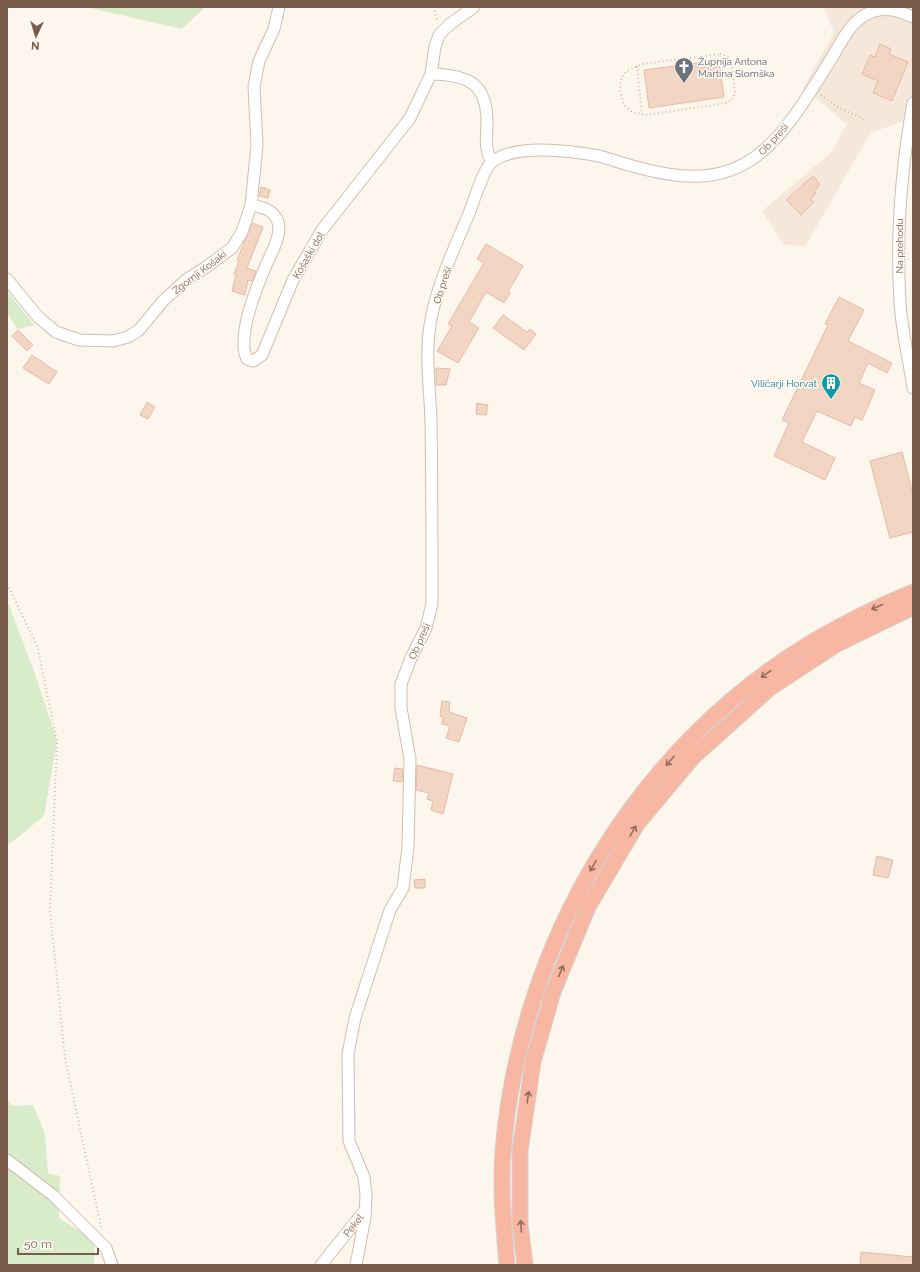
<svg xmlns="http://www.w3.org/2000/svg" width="920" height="1272" font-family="Raleway,sans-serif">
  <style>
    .residential { fill: #f5e8da }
    .green { fill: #d8ecc9 }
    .building { fill: #f3d5c3; stroke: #e6bba3 }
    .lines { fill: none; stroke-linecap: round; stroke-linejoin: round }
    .minor-casing { stroke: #d1beb0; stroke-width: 13 }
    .highway-casing { stroke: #dad1cd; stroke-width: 17 }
    .path { stroke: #d9b8a5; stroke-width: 2; stroke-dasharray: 1 3; stroke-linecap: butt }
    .minor { stroke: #fff; stroke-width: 11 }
    .highway { stroke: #f7b7a3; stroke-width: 15 }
    .oneway { stroke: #936e5e }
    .labels { text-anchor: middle; stroke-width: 3; stroke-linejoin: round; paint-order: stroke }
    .worship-label { font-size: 10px; fill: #5b616d; stroke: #fffaf3; text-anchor: start }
    .street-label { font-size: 10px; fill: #7a5c4d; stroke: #fffaf3 }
    .culture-label { font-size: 10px; fill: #0d838f; stroke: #fffaf3; text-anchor: end }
  </style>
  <rect width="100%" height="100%" fill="#fdf6ec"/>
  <path class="residential" d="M824,7H913V118L870,133L805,247L783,244L762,211L832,152L847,124L803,88L834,33Z"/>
  <path class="green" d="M86,7H205L182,29Z
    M7,291L34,325L17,329L7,312Z
    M7,600L35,674L57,741L44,816L7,846Z
    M7,1100L12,1106L33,1105L45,1134L48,1173L60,1176L59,1218L95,1241L94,1265H7Z"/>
  <path class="building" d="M880,44L891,49L889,54L908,62L892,101L873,93L878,81L862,74L870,55L875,57Z
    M719,60L724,97L649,108L644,70Z
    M813,176L820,184L814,192L816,193L810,199L814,202L801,215L786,200Z
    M261,187L270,190L268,198L259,196Z
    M252,223L263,227L247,268L256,271L252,281L248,280L245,295L232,291L236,275L234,274L239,261L237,260Z
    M486,244L523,266L508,292L510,293L504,303L486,292L469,322L479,328L458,363L437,351L452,326L448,324L484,263L477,259Z
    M839,297L864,310L848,341L892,363L887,373L868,363L859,383L875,390L862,420L855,417L851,426L817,411L802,442L835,458L825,480L774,456L789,423L782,420L828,325L825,324Z
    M503,315L527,332L530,329L536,334L524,350L493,328Z
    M18,330L33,345L27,351L12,336Z
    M32,355L57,372L49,384L23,368Z
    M436,368L450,369L446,385H436Z
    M147,402L155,407L148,419L140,415Z
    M477,403L488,405L486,415L476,414Z
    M902,452L913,494V532L890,538L870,461Z
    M442,701L450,702L449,712L467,718L459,742L446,738L450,726L442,724L443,717L440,716Z
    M417,765L453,774L443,814L431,810L433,801L427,799L429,793L416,790Z
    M395,768L403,769L402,782L393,781Z
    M877,856L893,860L888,878L873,875Z
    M425,879V888H415L414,880Z
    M861,1252L913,1257V1265H860Z"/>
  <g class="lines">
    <defs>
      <path id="minor" d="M431,74C469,75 488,83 487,126C486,140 485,150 492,162
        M913,103C901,169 896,237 900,303C902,332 909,360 913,388
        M251,205C263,207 274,210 278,222C282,234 272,252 267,263C257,286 236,336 247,359L253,361L262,355L293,280L322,230L410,118L431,74L435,47L439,35L450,24L474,7
        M7,279L38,317L56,332L79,340L113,341L128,337L139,330L163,301L186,280L206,267L232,248L242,232L251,205L257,145L254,87L259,61L274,29L279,7
        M7,1160L54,1196L106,1248L112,1265
        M321,1265L365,1210
        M356,1265L365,1217L366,1195L364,1177L349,1141L348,1054L355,1018L390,910L403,888L408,847L410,759L401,708V684L411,658L426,628L432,604C432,543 432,482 431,421C430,389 425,357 430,325C436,287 453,251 468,216C473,204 482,172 491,163C513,143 571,151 599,156C611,159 623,164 636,167C677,178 718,184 755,157C786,135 811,91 831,59C841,43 850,22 867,14C883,6 897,10 913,17"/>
      <path id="highway" d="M507,1265C504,1228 500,1188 503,1151C520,944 635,748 814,641C846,622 879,606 913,592
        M525,1265L520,1223V1151L533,1062L553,992L588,907L637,824L693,757L770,688L837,644L913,607"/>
    </defs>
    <use href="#minor" class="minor-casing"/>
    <use href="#highway" class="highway-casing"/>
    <path class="path" d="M433,7L438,22
      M720,54L727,56L731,61L735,93L732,100L726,103L647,115L632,112L624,105L620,91L621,78L627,71L642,64Z
      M637,66L642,114
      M821,95L836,106L863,119
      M7,584L37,645L57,741L50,910L65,1058L101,1227"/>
    <use href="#minor" class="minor"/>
    <use href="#highway" class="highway"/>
  </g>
  <defs><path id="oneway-shaft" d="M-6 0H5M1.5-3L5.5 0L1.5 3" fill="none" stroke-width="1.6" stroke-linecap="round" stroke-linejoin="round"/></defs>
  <g class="oneway">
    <use href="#oneway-shaft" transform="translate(877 607) rotate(156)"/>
    <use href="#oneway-shaft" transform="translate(766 674) rotate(145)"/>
    <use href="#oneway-shaft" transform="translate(670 761) rotate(131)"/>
    <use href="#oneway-shaft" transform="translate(633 831) rotate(-59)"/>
    <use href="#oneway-shaft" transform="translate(593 866) rotate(120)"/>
    <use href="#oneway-shaft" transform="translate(561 971) rotate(-67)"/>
    <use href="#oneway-shaft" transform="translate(528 1097) rotate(-82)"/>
    <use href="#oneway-shaft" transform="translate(521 1226) rotate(-94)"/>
  </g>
  <defs>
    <symbol id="church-pin" viewBox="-11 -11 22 30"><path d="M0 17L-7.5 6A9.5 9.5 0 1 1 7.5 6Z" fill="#6b7280" stroke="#fffaf3"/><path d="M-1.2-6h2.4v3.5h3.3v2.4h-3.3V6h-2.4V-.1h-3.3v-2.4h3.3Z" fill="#fff"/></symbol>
    <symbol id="building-pin" viewBox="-11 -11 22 30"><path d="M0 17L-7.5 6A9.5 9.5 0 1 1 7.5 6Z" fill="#0f9aa8" stroke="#fffaf3"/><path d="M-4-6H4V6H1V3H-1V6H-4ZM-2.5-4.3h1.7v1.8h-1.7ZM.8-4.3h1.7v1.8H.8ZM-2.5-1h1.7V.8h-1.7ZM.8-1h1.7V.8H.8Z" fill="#fff"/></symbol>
  </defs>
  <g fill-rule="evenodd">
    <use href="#church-pin" x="673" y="56" width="22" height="30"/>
    <use href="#building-pin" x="820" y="372" width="22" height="30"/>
  </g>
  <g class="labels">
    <g class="worship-label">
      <text x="698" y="65">Župnija Antona<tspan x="698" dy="12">Martina Slomška</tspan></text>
    </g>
    <g class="street-label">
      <text transform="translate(773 139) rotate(-48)" y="4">Ob preši</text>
      <text transform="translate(899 246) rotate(-90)" y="4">Na prehodu</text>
      <text transform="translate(308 255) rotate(-60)" y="4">Košaški dol</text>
      <text transform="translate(199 272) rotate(-37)" y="4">Zgornji Košaki</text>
      <text transform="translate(442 285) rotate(-72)" y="4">Ob preši</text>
      <text transform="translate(419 641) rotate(-66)" y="4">Ob preši</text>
      <text transform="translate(353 1225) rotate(-52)" y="4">Pekel</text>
    </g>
    <g class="culture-label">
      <text x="817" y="387">Viličarji Horvat</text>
    </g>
  </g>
  <rect width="920" height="1272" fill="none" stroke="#7a5c4d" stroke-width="16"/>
  <g transform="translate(36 36) rotate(184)" stroke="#fffaf3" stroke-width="3" paint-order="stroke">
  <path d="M0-3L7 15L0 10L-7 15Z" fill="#7a5c4d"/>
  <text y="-6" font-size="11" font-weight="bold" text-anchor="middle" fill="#7a5c4d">N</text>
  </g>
  <path d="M18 1248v6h80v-6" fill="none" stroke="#7a5c4d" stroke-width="2"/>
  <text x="24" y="1248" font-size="12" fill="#7a5c4d" stroke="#fffaf3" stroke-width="3" paint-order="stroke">50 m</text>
</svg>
